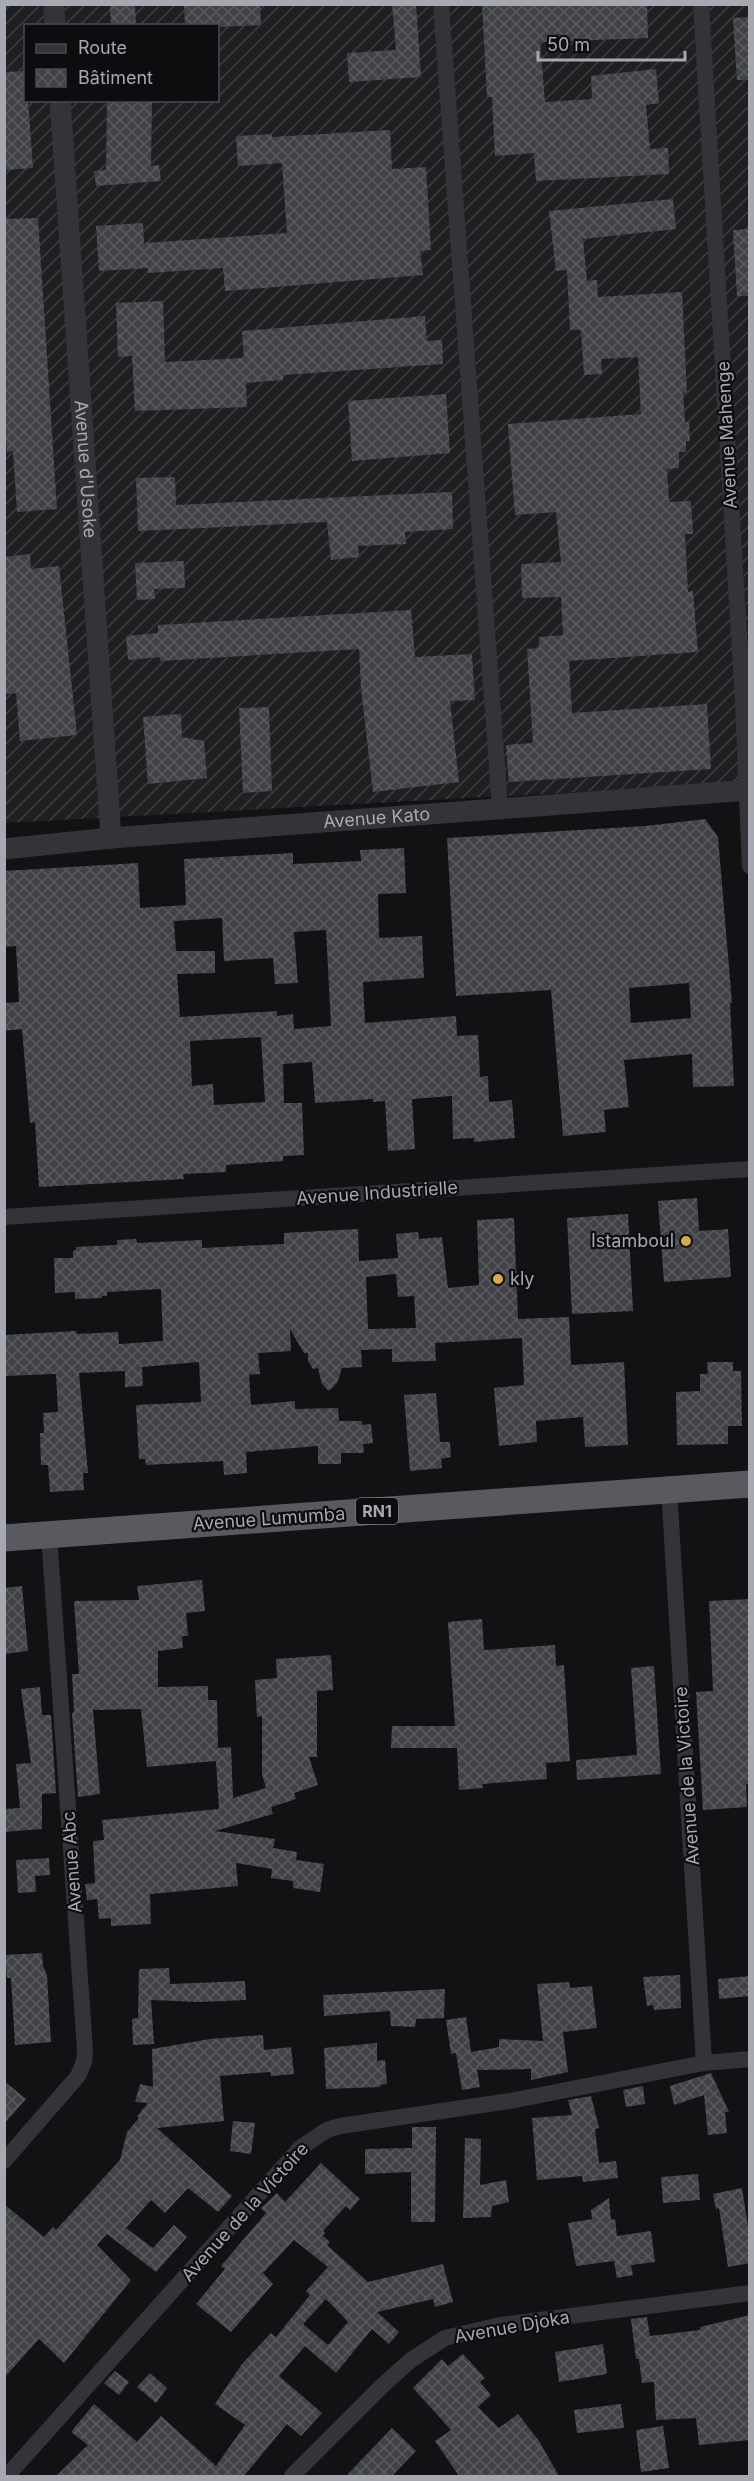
<svg xmlns="http://www.w3.org/2000/svg" width="754" height="2481" font-family="Inter,sans-serif">
  <style>
    .industrial { fill: url(#industrial-furrows); fill-rule: evenodd }
    .building { fill: url(#building-cross-hatch); fill-rule: evenodd }
    .lines { fill: none; stroke-linecap: round; stroke-linejoin: round }
    .minor { stroke: #343438; stroke-width: 16 }
    .tertiary { stroke: #343438; stroke-width: 21 }
    .trunk { stroke: #585a60; stroke-width: 27 }
    .poi-dot { fill: #dbaa43; stroke: #0d0d0f; stroke-width: 2 }
    .labels { text-anchor: middle; stroke-width: 4.5; stroke-linejoin: round; paint-order: stroke }
    .shield { fill: #0d0d0f; stroke: #787a81; stroke-width: 1.5 }
    .shield-label { font-size: 16px; font-weight: bold; fill: #a6a9b2 }
    .street-label { font-size: 18px; fill: #a6a9b2; stroke: #0d0d0f }
    .poi-label { font-size: 18px; fill: #a6a9b2; stroke: #0d0d0f; text-anchor: end }
  </style>
  <defs>
    <pattern id="industrial-furrows" width="10" height="10" patternUnits="userSpaceOnUse" patternTransform="scale(1.5)"><rect width="10" height="10" fill="#1f1e20"/><path d="M-1 1l2-2M0 10L10 0M9 11l2-2" fill="none" stroke="#3d3c3e"/></pattern>
    <pattern id="building-cross-hatch" width="8" height="8" patternUnits="userSpaceOnUse" patternTransform="scale(1.5)"><rect width="8" height="8" fill="#414246"/><path d="M0 0l8 8M0 8l8-8" fill="none" stroke="#595a5e"/></pattern>
  </defs>
  <rect width="100%" height="100%" fill="#121214"/>
  <path class="industrial" d="M5,5H749V783L5,823ZM26,26H218V100H26Z"/>
  <path class="building" d="M110,4H135L136,26H111Z
    M184,4H260L261,25L218,27V26H185Z
    M392,4H416L421,77L349,82L347,53L396,50Z
    M482,4H647L648,38L540,42L545,102L592,99L591,76L656,69L659,103L646,105L650,149L668,148L669,174L536,181L534,153L495,156L492,97H487Z
    M750,17V80H737L733,18Z
    M26,71V100H28L33,168L4,170V72Z
    M107,100H152L151,166L159,165L161,181L96,186L94,171L106,170Z
    M390,130L392,169L426,167L431,250L420,251L423,275L225,291L223,268L148,273V268L99,271L96,226L143,223L144,243L287,233L282,163L238,166L236,136L272,134V137Z
    M673,199L676,229L583,239L587,281L597,280L598,297L682,292L687,393H683L685,422H689L690,441H686V452H679V468L667,469L669,502L691,501L693,534H685L688,592L693,591L698,652L569,661L572,713L707,704L711,769L509,782L506,745L533,743L527,649L539,648V637L563,635L561,597L522,598L521,564L561,562L556,512L515,515L508,424L641,414L638,357L601,359L602,374L584,375L581,330H570L567,270L556,271L549,211Z
    M38,218L57,509L17,512L13,451L7,452L4,417V219Z
    M750,229V296H737L733,230Z
    M163,301L165,362L244,358L242,331L425,316L427,341L442,340L443,364L283,375V380L246,383L247,407L135,411L132,356L118,357L116,303Z
    M446,394L450,453L352,461L348,401Z
    M175,477L176,505L452,492L453,529L405,532L406,544L358,546L359,557L331,560L327,522L138,531L136,478Z
    M30,554L31,569L59,566L77,735L20,741L16,693L4,694V557Z
    M184,561L185,588L154,589L155,599L137,600L135,563Z
    M411,610L415,657L472,654L475,700L450,701L459,782L373,792L361,688L359,649L160,661V657L128,660L126,636L158,633V625Z
    M269,707L272,791L243,793L239,708Z
    M181,714L182,737L204,741L207,778L148,784L143,717Z
    M705,819L718,837L732,1003H730L734,1086L693,1087L692,1054L624,1060L629,1107L604,1110L606,1132L563,1136L551,990L456,996L447,838L646,826ZM689,983L691,1018L631,1023L629,988Z
    M404,848L406,893L378,894L379,938L422,936L424,978L363,982L365,1023L456,1016L457,1036L478,1035L480,1077L488,1076L489,1102L512,1100L515,1138L474,1142V1138L453,1139L452,1096L412,1099L415,1149L388,1151L385,1101L373,1102V1099L315,1103L312,1062L283,1064L284,1103H302L304,1155L283,1156V1161L226,1165V1172L183,1174L184,1179L39,1187L35,1122L30,1123L22,1029L4,1031V1003L19,1002L16,946L4,947V871L138,863L140,908L186,905L184,859L293,853V864L361,861L360,850ZM222,918L224,961L273,958L275,984L298,983L294,932L326,930L331,1026L294,1029L293,1014L277,1016V1011L180,1017L177,974L215,973V951H176L174,921ZM261,1037L265,1102L214,1105L213,1084L192,1086L190,1041Z
    M697,1198L699,1231L728,1229L731,1277L664,1282L658,1201Z
    M628,1214L633,1311L572,1314L567,1218Z
    M514,1218L518,1319L569,1317L571,1365L624,1362L628,1445L585,1447L583,1417L536,1421L537,1442L499,1446L494,1388L524,1385L522,1338L435,1343L436,1361L392,1362V1349L361,1350L362,1367L342,1368L337,1383L329,1391L322,1384L318,1368L313,1369L308,1361V1353H304L290,1329L291,1351L258,1353L260,1374L249,1375L251,1405L295,1401V1409L338,1408L339,1421H362V1425L371,1424L373,1443L363,1444L364,1453H341V1464H318V1446L246,1452L247,1473L224,1475L223,1461L146,1465L145,1459H139L136,1405L201,1402L199,1362L142,1367L143,1386L125,1387V1371L79,1373L88,1473H83L84,1490L50,1492L48,1465H41L40,1433H44L43,1413L58,1412L56,1374L4,1376V1335L76,1331L77,1334L118,1332L119,1344L163,1341L161,1289L107,1292V1296H102V1298L75,1299V1292L55,1293L54,1258H73V1251L76,1250V1247L117,1245V1240L136,1239L137,1243L202,1240V1248L284,1244V1233L358,1229L359,1261L398,1258L396,1234L418,1232L419,1239L442,1237L448,1288L479,1285L477,1220ZM396,1274L398,1297L414,1296L416,1328L368,1329L366,1277Z
    M707,1362H733V1371H741L742,1426H728V1444L677,1445L676,1392L700,1391V1374H708Z
    M436,1393L440,1442H450L451,1457L441,1459L442,1468L410,1471L404,1395Z
    M202,1580L205,1611L186,1613L188,1636H182L183,1648L158,1651V1687L208,1686V1700H217L218,1748L231,1747L233,1798L266,1788L262,1774V1716L257,1717L255,1680L277,1678L276,1659L331,1655L333,1690L317,1691V1757H309L318,1785L294,1793L296,1799L271,1807L273,1814L215,1831L275,1839L273,1848L297,1852L296,1860L324,1864L320,1892L293,1888V1881L271,1878L272,1869L236,1863L238,1886L150,1894L151,1924L111,1926V1918L99,1919L97,1899L87,1900L85,1884L95,1883L93,1841L104,1840L102,1820L219,1809L216,1761L147,1767L141,1709L93,1710L100,1794L78,1797L72,1713L74,1712L72,1674H79L74,1601L139,1600L137,1586Z
    M22,1586L28,1651L4,1654V1588Z
    M750,1599V1784H746L747,1807L703,1810L696,1692L713,1691L709,1601Z
    M482,1619L484,1650L555,1645L556,1666L564,1665L570,1761L546,1763L547,1779L482,1784L483,1788L459,1790L457,1748H391L392,1726H455L448,1622Z
    M654,1666L661,1774L577,1780L576,1760L637,1755L631,1668Z
    M40,1687L42,1715H51L56,1793L42,1794V1829L4,1832V1809L20,1808L16,1764L31,1763L21,1689Z
    M49,1858L50,1875L35,1876L36,1892L18,1893L16,1860Z
    M42,1953L43,1966L47,1975L51,2042L15,2045L11,1978H7L5,1955Z
    M169,1968L170,1984L245,1981L246,2000L198,2002L151,2000L154,2044L133,2045L132,2019L138,2018L139,1969Z
    M680,1975L681,2008L654,2010L653,2005L647,2006L643,1977Z
    M750,1976V1996L719,1999L718,1979Z
    M569,1982L570,1988L592,1986L597,2028L563,2032L568,2072L531,2080V2069L477,2070L480,2087L462,2090L456,2053L451,2054L446,2020L466,2017L471,2052L499,2047V2039L543,2041L537,1984Z
    M445,1989L444,2018L416,2019L415,2027L391,2026L390,2011L324,2016L323,1995Z
    M263,2035L264,2050L291,2047L294,2074L271,2076L270,2072L220,2076L224,2121L157,2128L232,2196L218,2212L188,2188L165,2213L151,2200L126,2228L153,2248L174,2225L187,2237L156,2272L107,2234L97,2245L131,2280L64,2363L39,2339L4,2378V2204L44,2237L53,2227L56,2230L120,2160L127,2132L139,2118L137,2116L148,2103L135,2102L140,2084L153,2087L152,2049L210,2039Z
    M377,2043V2061L385,2060L387,2084L380,2085V2087L326,2089L324,2048Z
    M711,2073L729,2112H725L727,2133L708,2135L704,2095L674,2105L670,2086Z
    M4,2081L26,2099L4,2124Z
    M643,2086L645,2104L626,2107L623,2090Z
    M591,2096L599,2128L595,2129L599,2163L616,2161L618,2178L583,2182L582,2176L537,2180L532,2118L572,2115L568,2100Z
    M233,2121L255,2123L251,2154L230,2151Z
    M412,2127H436L435,2222H411V2172L365,2174V2149L412,2148Z
    M465,2138L481,2139L480,2185L506,2180L509,2202L492,2206L491,2217L463,2218Z
    M321,2163L360,2199L350,2210L346,2206L323,2231L325,2233L323,2236L330,2242L327,2245L368,2282L443,2264L453,2302L435,2307L433,2299L377,2312L399,2332L389,2344L372,2329L336,2373L305,2346L279,2376L322,2413L301,2436L287,2424L244,2476H56L88,2445L71,2432L94,2404L137,2442L161,2416L216,2466L245,2425L215,2404L242,2364L271,2333L276,2337L310,2295L306,2291L328,2267L294,2240L263,2273L273,2284L231,2332L196,2304L225,2269L221,2266L266,2213L261,2208L277,2193L285,2202ZM326,2299L348,2322L328,2345L303,2324Z
    M698,2174L700,2200L663,2203L661,2177Z
    M742,2188L750,2239V2263L728,2267L719,2208L716,2209L713,2194Z
    M609,2198L611,2220L615,2219L617,2236L651,2231L655,2262L631,2265L633,2275L617,2278L614,2261L576,2266L568,2223L592,2219L591,2210Z
    M750,2315V2440L699,2445L696,2418L656,2420L654,2382L642,2383L639,2359H636L631,2319L647,2317L650,2336L700,2330V2327Z
    M603,2344L607,2374L559,2382L555,2352Z
    M463,2354L485,2378L480,2382L491,2395L478,2407L499,2428L518,2414L539,2441L559,2476H459L435,2441L451,2430L413,2388L442,2359L448,2366Z
    M115,2371L129,2382L119,2395L104,2383Z
    M150,2373L167,2388L156,2403L137,2387Z
    M621,2404L624,2428L577,2433L574,2410Z
    M663,2426L669,2468L641,2472L636,2430Z
    M392,2428L416,2451L392,2476H346Z"/>
  <g class="lines">
    <path class="minor" d="M441,4L500,808
      M701,4L743,702L750,866
      M4,1217L750,1169
      M669,1489L704,2063
      M4,2161L78,2076L84,2062L85,2050L49,1535
      M7,2476L300,2148L327,2130L340,2126L510,2101L704,2063L750,2059
      M292,2476L382,2386L411,2360L445,2338L500,2325L750,2293"/>
    <g class="tertiary">
      <path d="M54,4L55,26"/>
      <path id="s1" d="M60,100L111,838"/>
      <path id="s2" d="M4,849L111,838L750,790"/>
    </g>
    <path class="trunk" d="M4,1538L750,1484"/>
  </g>
  <g class="poi-dot">
    <circle cx="686" cy="1241" r="6"/>
    <circle cx="498" cy="1279" r="6"/>
  </g>
  <g class="labels">
    <rect class="shield" x="356" y="1498" width="42" height="26" rx="4.5"/>
    <g class="shield-label">
      <text x="377" y="1517">RN1</text>
    </g>
    <g class="street-label">
      <text transform="translate(727 435) rotate(-93)" y="6">Avenue Mahenge</text>
      <text dy="6" stroke="none"><textPath href="#s1" startOffset="370">Avenue d'Usoke</textPath></text>
      <text dy="6" stroke="none"><textPath href="#s2" startOffset="374">Avenue Kato</textPath></text>
      <text transform="translate(377 1193) rotate(-4)" y="6">Avenue Industrielle</text>
      <text transform="translate(269 1519) rotate(-4)" y="6">Avenue Lumumba</text>
      <text transform="translate(687 1776) rotate(-94)" y="6">Avenue de la Victoire</text>
      <text transform="translate(72 1862) rotate(-94)" y="6">Avenue Abc</text>
      <text transform="translate(245 2212) rotate(-48)" y="6">Avenue de la Victoire</text>
      <text transform="translate(512 2327) rotate(-10)" y="6">Avenue Djoka</text>
    </g>
    <g class="poi-label">
      <text x="674" y="1247">Istamboul</text>
      <text x="510" y="1285" text-anchor="start">kly</text>
    </g>
  </g>
  <rect width="754" height="2481" fill="none" stroke="#a6a9b2" stroke-width="12"/>
  <rect x="24" y="24" width="195" height="78" fill="#0d0d0f" stroke="#4a4b50" stroke-width="1.5"/>
  <rect x="36" y="44" width="30" height="9" fill="#343438" stroke="#4a4b50" stroke-width="1.5"/>
  <text x="78" y="54" font-size="18" fill="#a6a9b2">Route</text>
  <rect x="36" y="69" width="30" height="18" fill="url(#building-cross-hatch)" stroke="#4a4b50" stroke-width="1.5"/>
  <text x="78" y="84" font-size="18" fill="#a6a9b2">Bâtiment</text>
  <path d="M538 51v9h147v-9" fill="none" stroke="#a6a9b2" stroke-width="3"/>
  <text x="547" y="51" font-size="18" fill="#a6a9b2" stroke="#0d0d0f" stroke-width="4.5" paint-order="stroke">50 m</text>
</svg>
